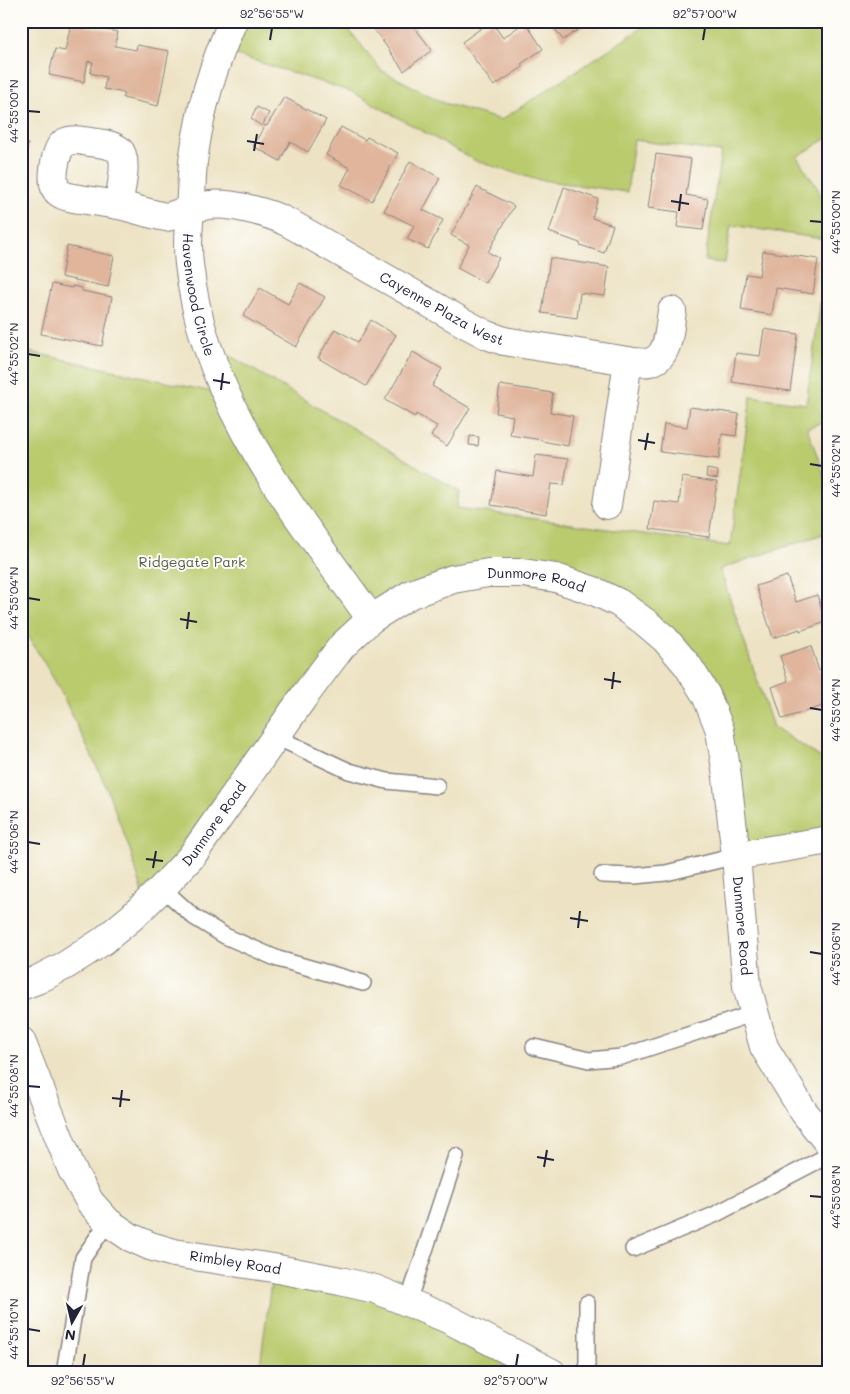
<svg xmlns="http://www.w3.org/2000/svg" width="850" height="1394" font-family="Mali,sans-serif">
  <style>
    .green { fill: #bacb6e; stroke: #6e7654 }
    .building { fill: #e0b59c }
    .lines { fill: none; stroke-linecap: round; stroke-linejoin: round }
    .service-casing { stroke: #888280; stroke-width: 18 }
    .minor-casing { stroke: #888280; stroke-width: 30 }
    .service { stroke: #fff; stroke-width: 15 }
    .minor { stroke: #fff; stroke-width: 28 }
    .ticks { fill: none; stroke: #22223b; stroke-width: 2 }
    .labels { text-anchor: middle; stroke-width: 4; stroke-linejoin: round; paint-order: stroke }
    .street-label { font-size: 14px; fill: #22223b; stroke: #fdfcf7 }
    .park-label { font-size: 14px; fill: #575d4d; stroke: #fdfcf7 }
    .neatline { fill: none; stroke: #22223b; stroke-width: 2 }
    .ticks-label { font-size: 12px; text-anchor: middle; fill: #22223b }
  </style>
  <rect width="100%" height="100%" fill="#fdfcf7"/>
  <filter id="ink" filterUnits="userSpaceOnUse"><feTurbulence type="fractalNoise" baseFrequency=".02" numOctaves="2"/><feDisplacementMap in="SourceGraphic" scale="10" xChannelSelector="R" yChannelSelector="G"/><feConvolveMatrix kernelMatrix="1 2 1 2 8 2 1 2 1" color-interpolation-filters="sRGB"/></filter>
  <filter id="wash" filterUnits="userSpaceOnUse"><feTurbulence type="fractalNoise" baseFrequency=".0096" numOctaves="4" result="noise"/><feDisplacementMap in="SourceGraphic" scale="20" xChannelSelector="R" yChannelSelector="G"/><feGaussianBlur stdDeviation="1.12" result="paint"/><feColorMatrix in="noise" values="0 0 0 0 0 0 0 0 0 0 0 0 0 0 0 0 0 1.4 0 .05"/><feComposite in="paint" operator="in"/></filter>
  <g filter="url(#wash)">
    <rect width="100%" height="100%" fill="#ede3c4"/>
    <path class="green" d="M233,21H342L381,70L444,103L501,120L648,24V21H829V137L797,157L829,206V240L731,225L725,263L705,261L721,152L634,140L627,192L534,179L476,161L352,92L221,50Z
      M829,244V420L807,428L829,488V532L720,569L773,727L829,763V840L736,856L706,695L619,603L488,573L371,619L146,903L130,850L105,784L59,688L21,624V350L226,395L205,341L459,491L457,508L730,546L751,396L806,404Z
      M273,1268L340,1281L552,1373H259Z"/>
    <g id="blocks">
      <path class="building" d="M376,21H425L415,28L432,50L404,71L371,25Z
        M491,21L503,38L525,22L543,49L521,64L523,67L494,86L462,42Z
        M549,21H591L563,40Z
        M71,23L118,32L115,46L136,50L137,45L169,51L158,106L123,98L124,93L104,89L106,77L90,73L93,62L88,61L84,82L49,75L55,49L65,51Z
        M284,97L326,120L308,152L290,142L280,161L253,146L265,125L267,126Z
        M257,107L269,113L262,126L251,119Z
        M341,127L365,140L367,137L398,153L372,201L341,185L350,168L326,155Z
        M21,143L28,144L22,171H21Z
        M656,154L691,159L686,195L708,199L703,230L677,227L679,212L648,208Z
        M410,161L440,178L423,210L443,220L428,249L407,239L414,226L384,211Z
        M477,187L514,206L488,252L499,258L485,283L457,268L469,245L451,235Z
        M564,187L598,199L592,218L613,225L604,253L580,245V243L549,232Z
        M67,246L114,256L108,287L61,277Z
        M763,251L818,259L813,294L776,288L772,315L741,310L746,274L759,276Z
        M550,258L609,267L605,296L580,293L577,318L542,313Z
        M300,283L325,297L296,347L243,316L260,288L288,304Z
        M52,284L72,288V286L82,288V291L112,297L102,346L41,334Z
        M371,320L396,335L366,386L318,358L335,329L358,342Z
        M764,329L798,334L790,391L732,382L736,353L760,356Z
        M413,352L442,369L432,386L470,408L447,446L431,436L437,426L416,414L415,417L385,400Z
        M500,385L553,393L550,412L573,416L568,446L542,441V440L510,435L513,416L496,413Z
        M690,407L739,414L736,436L722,434L719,459L660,452L664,424L687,427Z
        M829,426V447L822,428Z
        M470,436L479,437L478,446L469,445Z
        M536,455L568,459L564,485L551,484L546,514L491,505L497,471L533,477Z
        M707,469L718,471L717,479L706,477Z
        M682,477L717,482L709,537L650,529L654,501L679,504Z
        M787,576L796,602L817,595L826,622L800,631V629L773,638L756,586Z
        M811,646L819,671L829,668V704L782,719L772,687L788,681L780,656Z"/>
    </g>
  </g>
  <g filter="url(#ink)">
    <use href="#blocks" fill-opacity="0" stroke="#888280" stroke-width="1"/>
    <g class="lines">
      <defs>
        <path id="service" d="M276,737L349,771L387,781L437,786
          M602,875L634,876L666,873L736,856
          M162,888L194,917L225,936L278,959L363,983
          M534,1047L589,1060L621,1057L755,1013
          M633,1249L714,1215L829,1155
          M408,1302L456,1156
          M64,1373L83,1258L108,1222
          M587,1373V1303"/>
        <g id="minor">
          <path id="s1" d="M233,21C214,63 200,110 194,155C192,167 192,180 191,193C190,216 186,241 189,264C204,403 294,510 371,619"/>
          <path id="s2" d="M118,205C120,193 129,159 119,150C112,144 98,143 90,142C82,141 71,138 64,143C55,149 49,185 58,192C64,197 73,198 80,199C93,201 105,203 118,205C134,208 149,214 166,217L171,216C183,212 196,207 209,205C230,202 270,213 289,223L466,324L487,335L504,341L634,362C640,362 647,364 653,361C670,354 669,327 672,311"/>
          <path d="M607,505L628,361"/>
          <path d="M736,856L829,840"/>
          <path id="s3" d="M21,986L37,980L66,965L103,941L132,917L162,888L191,857L305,695L342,646L371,619L411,594L453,579L488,573H523L556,578L594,591L619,603L645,622L665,639L688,666L706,695L720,730L726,769L736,856L747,986L764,1047L804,1112L829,1144"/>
          <path id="s4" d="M21,1041L72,1170L90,1202L108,1222L130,1237L150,1246L174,1253L273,1268L340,1281L375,1289L448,1319L552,1373"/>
        </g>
      </defs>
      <use href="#service" class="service-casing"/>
      <use href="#minor" class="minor-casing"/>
      <use href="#service" class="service"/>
      <use href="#minor" class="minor"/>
    </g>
  </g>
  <path class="ticks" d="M270,40L272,28M703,40L705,28M28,111L40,112M247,141L264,144M254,151L257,134M671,201L689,204M679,211L681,194M810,221L822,222M28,354L40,356M213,380L230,383M221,390L223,373M638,440L655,443M645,450L648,433M810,464L822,466M28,598L40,600M180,619L197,622M187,629L189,612M604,679L621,682M612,689L614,672M810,708L822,710M28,842L40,844M146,859L163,861M153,868L156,851M570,918L588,921M578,928L580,911M810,952L822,954M28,1086L40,1087M112,1098L130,1100M120,1107L122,1090M537,1157L554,1160M544,1167L547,1150M810,1196L822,1197M28,1329L40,1331M83,1366L85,1354M516,1366L518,1354"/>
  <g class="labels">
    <g class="street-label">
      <text dy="5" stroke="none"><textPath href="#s1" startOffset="281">Havenwood Circle</textPath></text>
      <text dy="5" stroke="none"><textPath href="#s2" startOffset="580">Cayenne Plaza West</textPath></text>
      <text dy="5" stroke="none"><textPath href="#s3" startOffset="691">Dunmore Road</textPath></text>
      <text dy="5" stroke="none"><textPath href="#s3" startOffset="256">Dunmore Road</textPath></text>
      <text dy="5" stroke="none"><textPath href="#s3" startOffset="1141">Dunmore Road</textPath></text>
      <text dy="5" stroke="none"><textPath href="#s4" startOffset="338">Rimbley Road</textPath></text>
    </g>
    <g class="park-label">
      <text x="192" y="567">Ridgegate Park</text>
    </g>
  </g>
  <rect width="850" height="1394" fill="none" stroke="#fdfcf7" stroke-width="55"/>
  <g transform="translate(72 1322) rotate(188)" stroke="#fdfcf7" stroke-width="4" paint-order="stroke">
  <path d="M0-4L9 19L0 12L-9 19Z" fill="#22223b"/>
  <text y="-8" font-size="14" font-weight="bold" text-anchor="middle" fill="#22223b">N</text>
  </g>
  <rect x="28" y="28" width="794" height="1338" class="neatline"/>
  <g class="ticks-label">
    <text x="272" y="18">92°56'55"W</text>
    <text x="705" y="18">92°57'00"W</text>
    <text transform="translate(14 111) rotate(-90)" y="4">44°55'00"N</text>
    <text transform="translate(836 222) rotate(-90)" y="4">44°55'00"N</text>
    <text transform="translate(14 354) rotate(-90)" y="4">44°55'02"N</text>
    <text transform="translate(836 466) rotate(-90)" y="4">44°55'02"N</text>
    <text transform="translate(14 598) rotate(-90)" y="4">44°55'04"N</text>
    <text transform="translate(836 710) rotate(-90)" y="4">44°55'04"N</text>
    <text transform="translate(14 842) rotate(-90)" y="4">44°55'06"N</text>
    <text transform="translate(836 954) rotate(-90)" y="4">44°55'06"N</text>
    <text transform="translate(14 1086) rotate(-90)" y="4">44°55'08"N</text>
    <text transform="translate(836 1197) rotate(-90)" y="4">44°55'08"N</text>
    <text transform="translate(14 1329) rotate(-90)" y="4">44°55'10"N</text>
    <text x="83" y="1385">92°56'55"W</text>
    <text x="516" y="1385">92°57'00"W</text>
  </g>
</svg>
